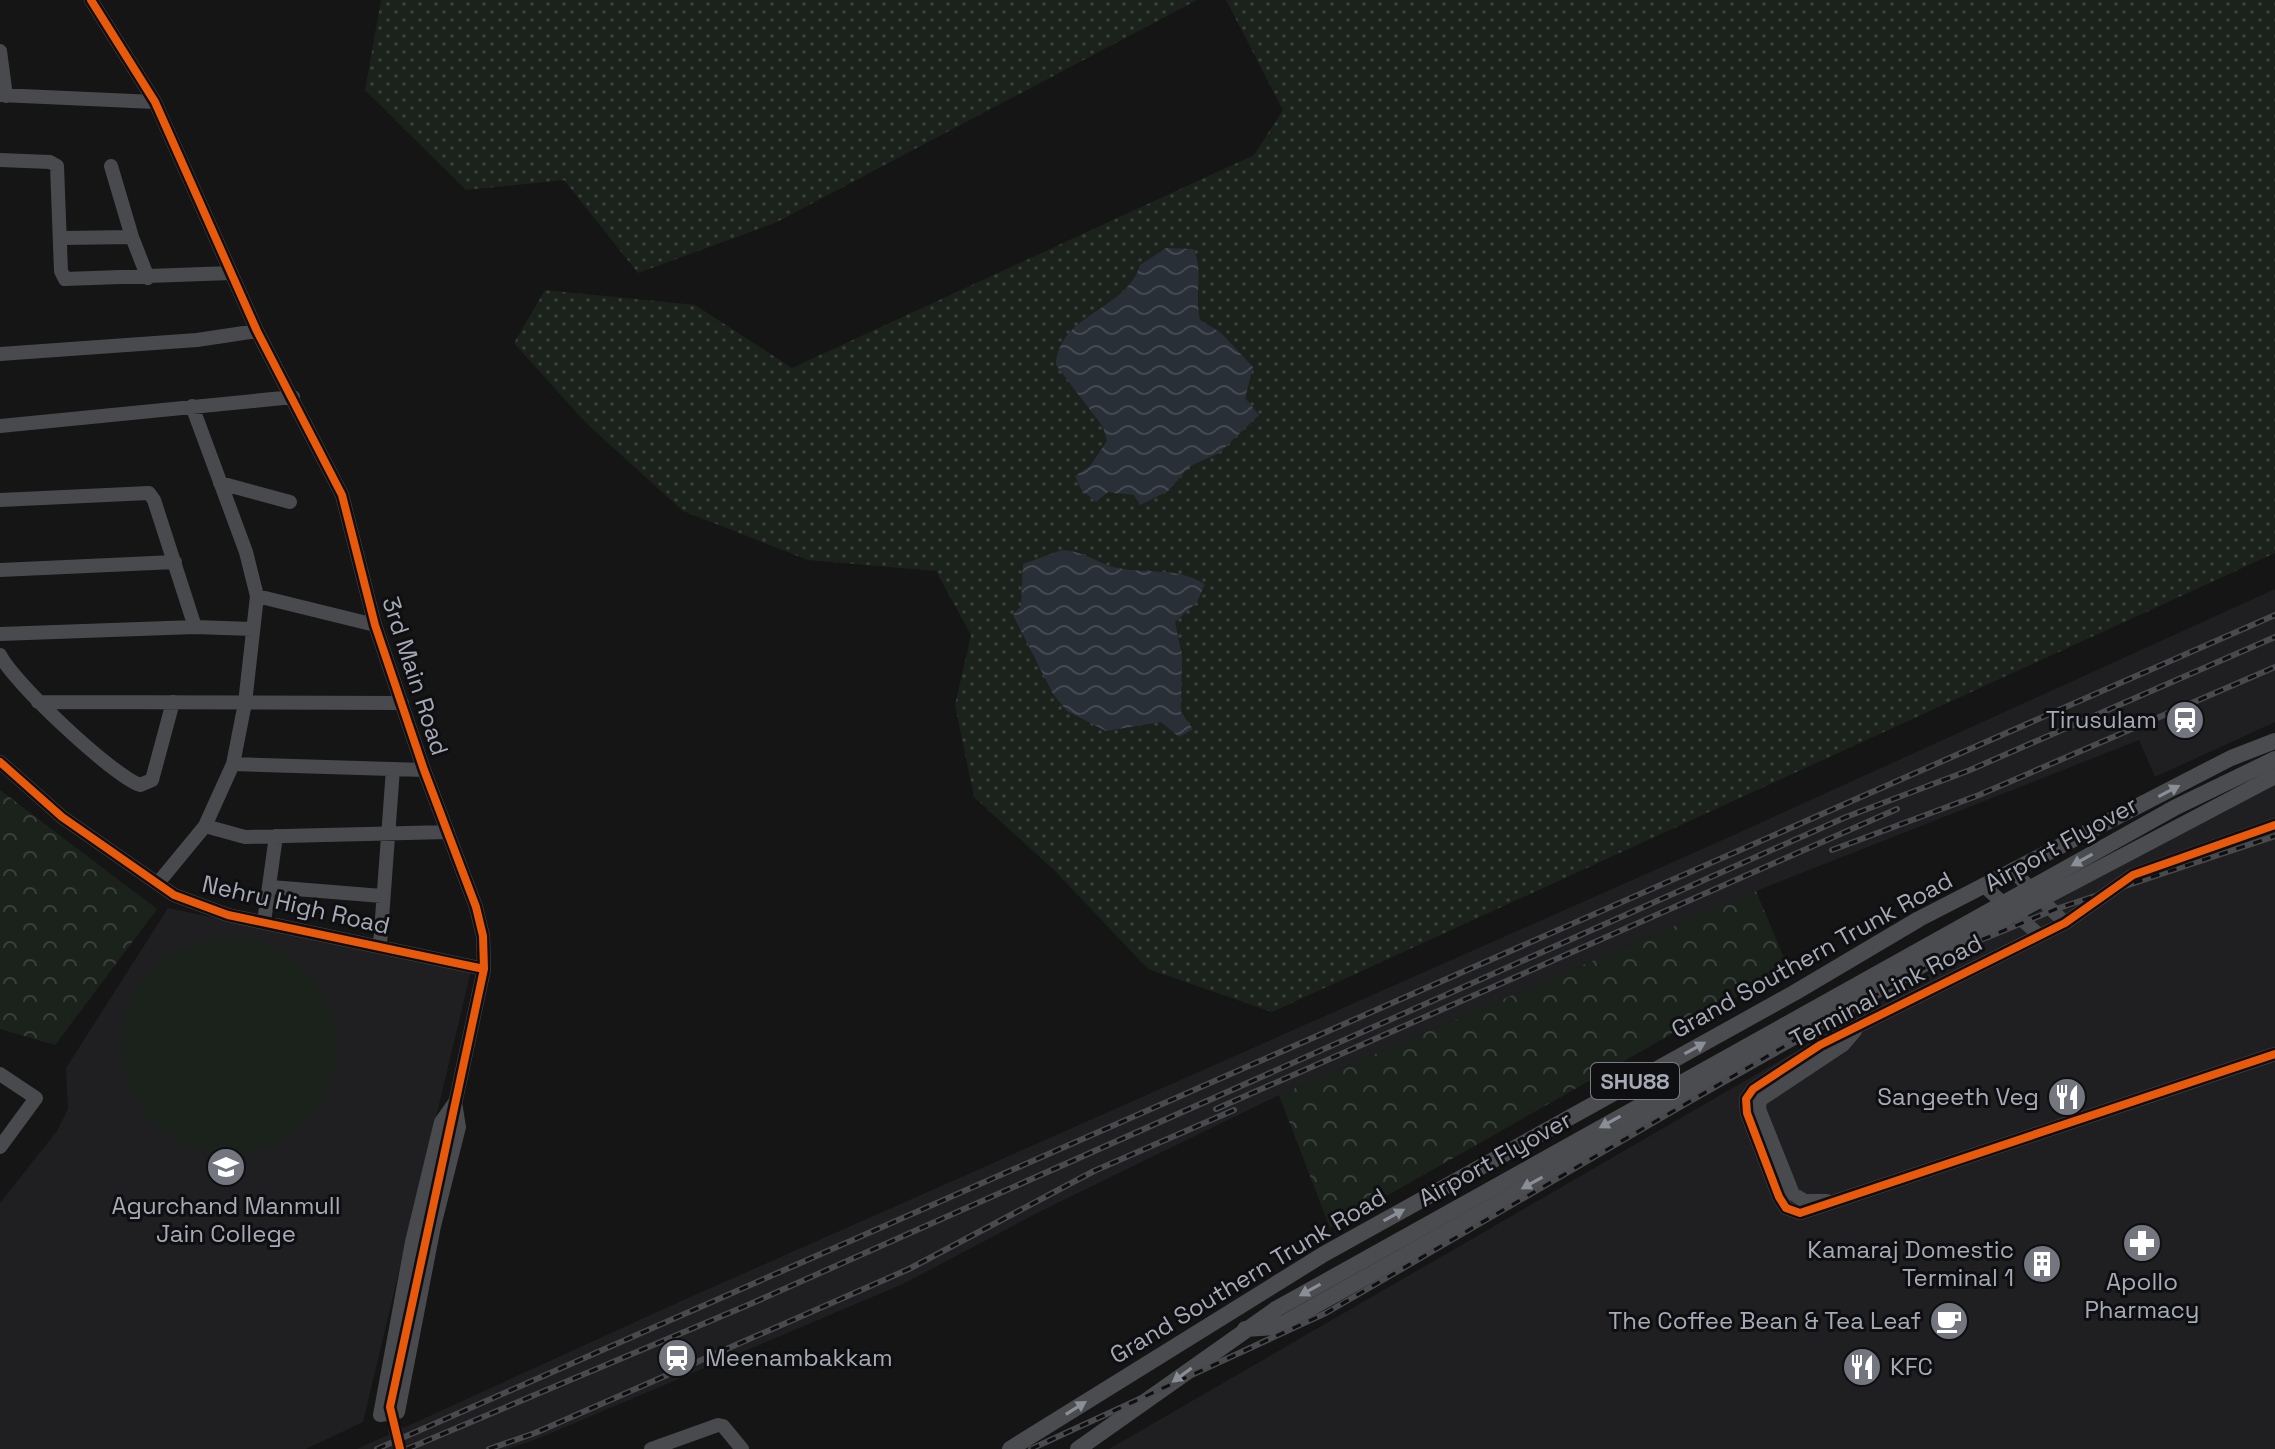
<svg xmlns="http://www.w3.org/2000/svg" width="2275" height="1449" font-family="'Space Grotesk',sans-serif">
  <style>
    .built { fill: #1f1f21 }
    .grass { fill: url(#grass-dots) }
    .forest { fill: url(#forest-crowns) }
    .pitch { fill: #1b221c }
    .water { fill: url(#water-waves) }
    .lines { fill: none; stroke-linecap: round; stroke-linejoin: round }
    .minor-tunnel { stroke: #323335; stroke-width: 14; stroke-dasharray: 14 7; stroke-linecap: butt }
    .minor { stroke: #494a4e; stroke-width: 14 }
    .major { stroke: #4b4c50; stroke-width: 16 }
    .rail-casing { stroke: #494a4d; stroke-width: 6 }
    .rail { stroke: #0f0f11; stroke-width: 3; stroke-dasharray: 9; stroke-linecap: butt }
    .major-bridge { stroke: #4b4c50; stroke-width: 16 }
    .cycleway-casing { stroke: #0f0f11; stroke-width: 13 }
    .cycleway { stroke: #e8590c; stroke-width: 8 }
    .oneway { fill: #8a8e97 }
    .labels { text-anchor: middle; stroke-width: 6; stroke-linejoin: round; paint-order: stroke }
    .shield { fill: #0f0f11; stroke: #787c84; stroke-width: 2 }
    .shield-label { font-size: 22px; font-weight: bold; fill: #a5aab6 }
    .street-label { font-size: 24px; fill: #a5aab6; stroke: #0f0f11 }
    .poi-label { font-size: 24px; fill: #a5aab6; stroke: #0f0f11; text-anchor: end }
  </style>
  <defs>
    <pattern id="grass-dots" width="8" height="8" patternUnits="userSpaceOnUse" patternTransform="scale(2)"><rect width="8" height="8" fill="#1b221c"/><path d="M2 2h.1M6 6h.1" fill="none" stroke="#393f3b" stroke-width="1.8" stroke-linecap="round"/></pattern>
    <pattern id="forest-crowns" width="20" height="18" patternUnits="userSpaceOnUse" patternTransform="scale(2)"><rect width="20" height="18" fill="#1b221c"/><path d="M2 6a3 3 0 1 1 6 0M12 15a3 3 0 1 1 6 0" fill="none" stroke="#393f3b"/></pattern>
    <pattern id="water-waves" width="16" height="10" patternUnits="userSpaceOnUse" patternTransform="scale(2)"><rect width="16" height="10" fill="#282f37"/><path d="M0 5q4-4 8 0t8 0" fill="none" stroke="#444a52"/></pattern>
  </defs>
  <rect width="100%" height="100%" fill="#151515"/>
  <path class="built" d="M2275,589V722L2155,777L2139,740L1756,891L1279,1095L1047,1208L903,1284L537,1439L508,1449H357L679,1302L1727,838Z
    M2275,782V1449H1109L2232,799Z
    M168,908L471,971L363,1422L306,1449H0V1203L57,1131L68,1109L66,1068Z"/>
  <path class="grass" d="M381,0H1197L775,223L638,273L564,180L466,190L365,90Z
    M1226,0H2275V553L1272,1012L1148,969L1054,870L974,797L955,705L971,635L936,571L808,560L683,511L586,423L514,343L545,290L695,305L792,368L1254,155L1283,110Z"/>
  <path class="forest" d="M0,790L157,909L55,1045L0,1029Z
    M1756,891L1788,968L1330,1228L1279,1095Z"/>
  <path class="pitch" d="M121 1046a108 108 0 1 1 216 0a108 108 0 1 1-216 0Z"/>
  <path class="water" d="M1166,248L1193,249C1204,267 1194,296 1200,320L1220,332L1253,367L1245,398L1259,415L1219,453L1190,466L1168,491L1140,505L1134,495L1108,492L1096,502L1081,489L1075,476L1090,466L1107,441L1103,427L1056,365C1058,314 1127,310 1140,265Z
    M1062,550C1081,551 1093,560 1110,566C1143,576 1174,565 1205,584L1197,602L1175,622L1182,656L1181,712L1193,729L1179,737L1161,722L1106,731L1067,711L1053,694L1013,615L1021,606L1023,564Z"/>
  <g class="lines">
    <path class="minor-tunnel" d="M390,1407L400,1449"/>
    <path class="minor" d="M91,0L155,102L257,331L342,495L375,625L424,770L476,907L483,936L484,969L390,1407
      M0,51L6,96
      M0,95L155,102
      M0,160L50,162L57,166L61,271L65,279L231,273
      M111,166L132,237
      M63,238L132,237L148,278
      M0,354L197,340L257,331
      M0,426L293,397
      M220,483L290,502
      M0,500L149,493L154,500L195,627
      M0,570L175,562
      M257,596L375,625
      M0,634L195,627L252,629
      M0,655C14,683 112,775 140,785L152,780L173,702
      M38,702L402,703
      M0,762L62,817L174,895L228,915L484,969
      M233,764L424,770
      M2275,825L2133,875L2065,923L1820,1045L1753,1089L1746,1099L1747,1113L1779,1197L1786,1208L1800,1213L2275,1054
      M205,826L245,837L448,832
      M2014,872L2065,923
      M158,883L205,826L233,764L245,703L257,596L246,552L192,406
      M271,887L382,896
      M1985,887L2038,934
      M264,922L276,836
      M380,945L393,769
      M0,1074L36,1098L0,1147
      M455,1102L459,1127L434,1226L398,1412L380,1415L412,1242L441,1122Z
      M1827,1201H1805L1793,1194L1759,1109L1760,1100L1843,1045L1855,1031
      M651,1449L718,1425L723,1426L742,1449"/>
    <path class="major" d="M1245,1329L1277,1327L2015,913L2275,776
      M1010,1449L1324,1254L1794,993L1919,919L2231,758L2275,741
      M1078,1449L1276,1309"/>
    <defs>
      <path id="rail" d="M1832,850L1979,795L2275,667
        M1216,1109L1897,809
        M377,1449L2275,615
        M407,1449L748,1305L1846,817L1970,770L2275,637
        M489,1449L535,1433L909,1269L1094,1171L1234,1110
        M1031,1449L1326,1313L1802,1036L1959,949L2056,909L2275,836"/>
    </defs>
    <use href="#rail" class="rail-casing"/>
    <use href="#rail" class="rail"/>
    <path class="major-bridge" d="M1276,1309L2176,807L2275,759"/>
    <defs>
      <path id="cycleway" d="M91,0L155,102L257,331L342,495L375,625L424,770L476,907L483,936L484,969L390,1407L400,1449
        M0,762L62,817L174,895L228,915L484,969
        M2275,825L2133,875L2065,923L1820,1045L1753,1089L1746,1099L1747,1113L1779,1197L1786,1208L1800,1213L2275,1054"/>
    </defs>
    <use href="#cycleway" class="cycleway-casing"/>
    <use href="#cycleway" class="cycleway"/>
  </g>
  <defs><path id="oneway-solid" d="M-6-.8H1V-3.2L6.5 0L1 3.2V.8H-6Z" transform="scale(2)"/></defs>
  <g class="oneway">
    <use href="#oneway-solid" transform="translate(2169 791) rotate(-28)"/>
    <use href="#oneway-solid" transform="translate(2082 860) rotate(151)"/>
    <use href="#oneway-solid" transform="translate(1695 1048) rotate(-29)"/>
    <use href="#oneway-solid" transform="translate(1610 1122) rotate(151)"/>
    <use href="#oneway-solid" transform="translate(1532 1183) rotate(151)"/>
    <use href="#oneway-solid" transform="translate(1394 1215) rotate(-29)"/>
    <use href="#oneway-solid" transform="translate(1310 1290) rotate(151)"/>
    <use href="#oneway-solid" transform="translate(1182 1375) rotate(144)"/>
    <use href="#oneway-solid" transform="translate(1076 1408) rotate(-32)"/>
  </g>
  <defs>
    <symbol id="station-disc" viewBox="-11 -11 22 22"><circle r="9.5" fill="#73767e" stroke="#0f0f11"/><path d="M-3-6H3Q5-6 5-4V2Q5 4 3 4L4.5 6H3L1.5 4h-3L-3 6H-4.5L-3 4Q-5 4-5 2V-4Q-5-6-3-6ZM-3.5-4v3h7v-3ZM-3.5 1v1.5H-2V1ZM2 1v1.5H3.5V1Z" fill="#fff"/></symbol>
    <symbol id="restaurant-disc" viewBox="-11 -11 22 22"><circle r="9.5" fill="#73767e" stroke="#0f0f11"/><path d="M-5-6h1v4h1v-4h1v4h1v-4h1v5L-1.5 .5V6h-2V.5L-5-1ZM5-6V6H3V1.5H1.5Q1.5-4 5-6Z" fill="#fff"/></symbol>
    <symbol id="university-disc" viewBox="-11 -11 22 22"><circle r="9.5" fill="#73767e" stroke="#0f0f11"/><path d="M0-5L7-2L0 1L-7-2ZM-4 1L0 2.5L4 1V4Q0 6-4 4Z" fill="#fff"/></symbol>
    <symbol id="pharmacy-disc" viewBox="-11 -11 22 22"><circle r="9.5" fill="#73767e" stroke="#0f0f11"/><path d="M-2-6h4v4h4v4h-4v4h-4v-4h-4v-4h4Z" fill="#fff"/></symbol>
    <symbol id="building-disc" viewBox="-11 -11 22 22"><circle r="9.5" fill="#73767e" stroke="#0f0f11"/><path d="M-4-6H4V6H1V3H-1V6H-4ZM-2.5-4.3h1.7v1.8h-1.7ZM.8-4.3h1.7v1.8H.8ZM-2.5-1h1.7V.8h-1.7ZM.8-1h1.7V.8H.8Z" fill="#fff"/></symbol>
    <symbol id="cafe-disc" viewBox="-11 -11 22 22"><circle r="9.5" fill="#73767e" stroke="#0f0f11"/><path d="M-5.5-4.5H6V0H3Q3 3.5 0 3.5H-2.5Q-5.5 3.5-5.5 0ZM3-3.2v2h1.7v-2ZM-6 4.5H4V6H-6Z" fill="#fff"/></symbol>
  </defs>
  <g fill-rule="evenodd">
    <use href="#station-disc" x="2163" y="698" width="44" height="44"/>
    <use href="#restaurant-disc" x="2045" y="1075" width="44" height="44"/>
    <use href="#university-disc" x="204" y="1145" width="44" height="44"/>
    <use href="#pharmacy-disc" x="2120" y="1221" width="44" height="44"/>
    <use href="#building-disc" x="2020" y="1242" width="44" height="44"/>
    <use href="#cafe-disc" x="1927" y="1299" width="44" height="44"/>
    <use href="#station-disc" x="655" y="1336" width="44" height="44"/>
    <use href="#restaurant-disc" x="1840" y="1345" width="44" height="44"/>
  </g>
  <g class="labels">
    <rect class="shield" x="1591" y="1063" width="88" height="36" rx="6"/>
    <g class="shield-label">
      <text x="1635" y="1089">SHU88</text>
    </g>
    <g class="street-label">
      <text transform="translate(415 676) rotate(72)" y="8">3rd Main Road</text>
      <text transform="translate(2061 844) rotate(-29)" y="8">Airport Flyover</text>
      <text transform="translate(296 905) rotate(13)" y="8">Nehru High Road</text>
      <text transform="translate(1812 955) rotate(-29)" y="8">Grand Southern Trunk Road</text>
      <text transform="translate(1886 991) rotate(-28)" y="8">Terminal Link Road</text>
      <text transform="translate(1495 1159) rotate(-29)" y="8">Airport Flyover</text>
      <text transform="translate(1248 1276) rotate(-31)" y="8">Grand Southern Trunk Road</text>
    </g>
    <g class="poi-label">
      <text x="2157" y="728">Tirusulam</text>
      <text x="2039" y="1105">Sangeeth Veg</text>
      <text x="226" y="1214" text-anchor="middle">Agurchand Manmull<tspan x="226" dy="28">Jain College</tspan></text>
      <text x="2014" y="1258">Kamaraj Domestic<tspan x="2014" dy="28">Terminal 1</tspan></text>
      <text x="2142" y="1290" text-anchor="middle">Apollo<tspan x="2142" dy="28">Pharmacy</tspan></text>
      <text x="1921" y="1329">The Coffee Bean &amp; Tea Leaf</text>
      <text x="705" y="1366" text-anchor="start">Meenambakkam</text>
      <text x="1890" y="1375" text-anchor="start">KFC</text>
    </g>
  </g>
</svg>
